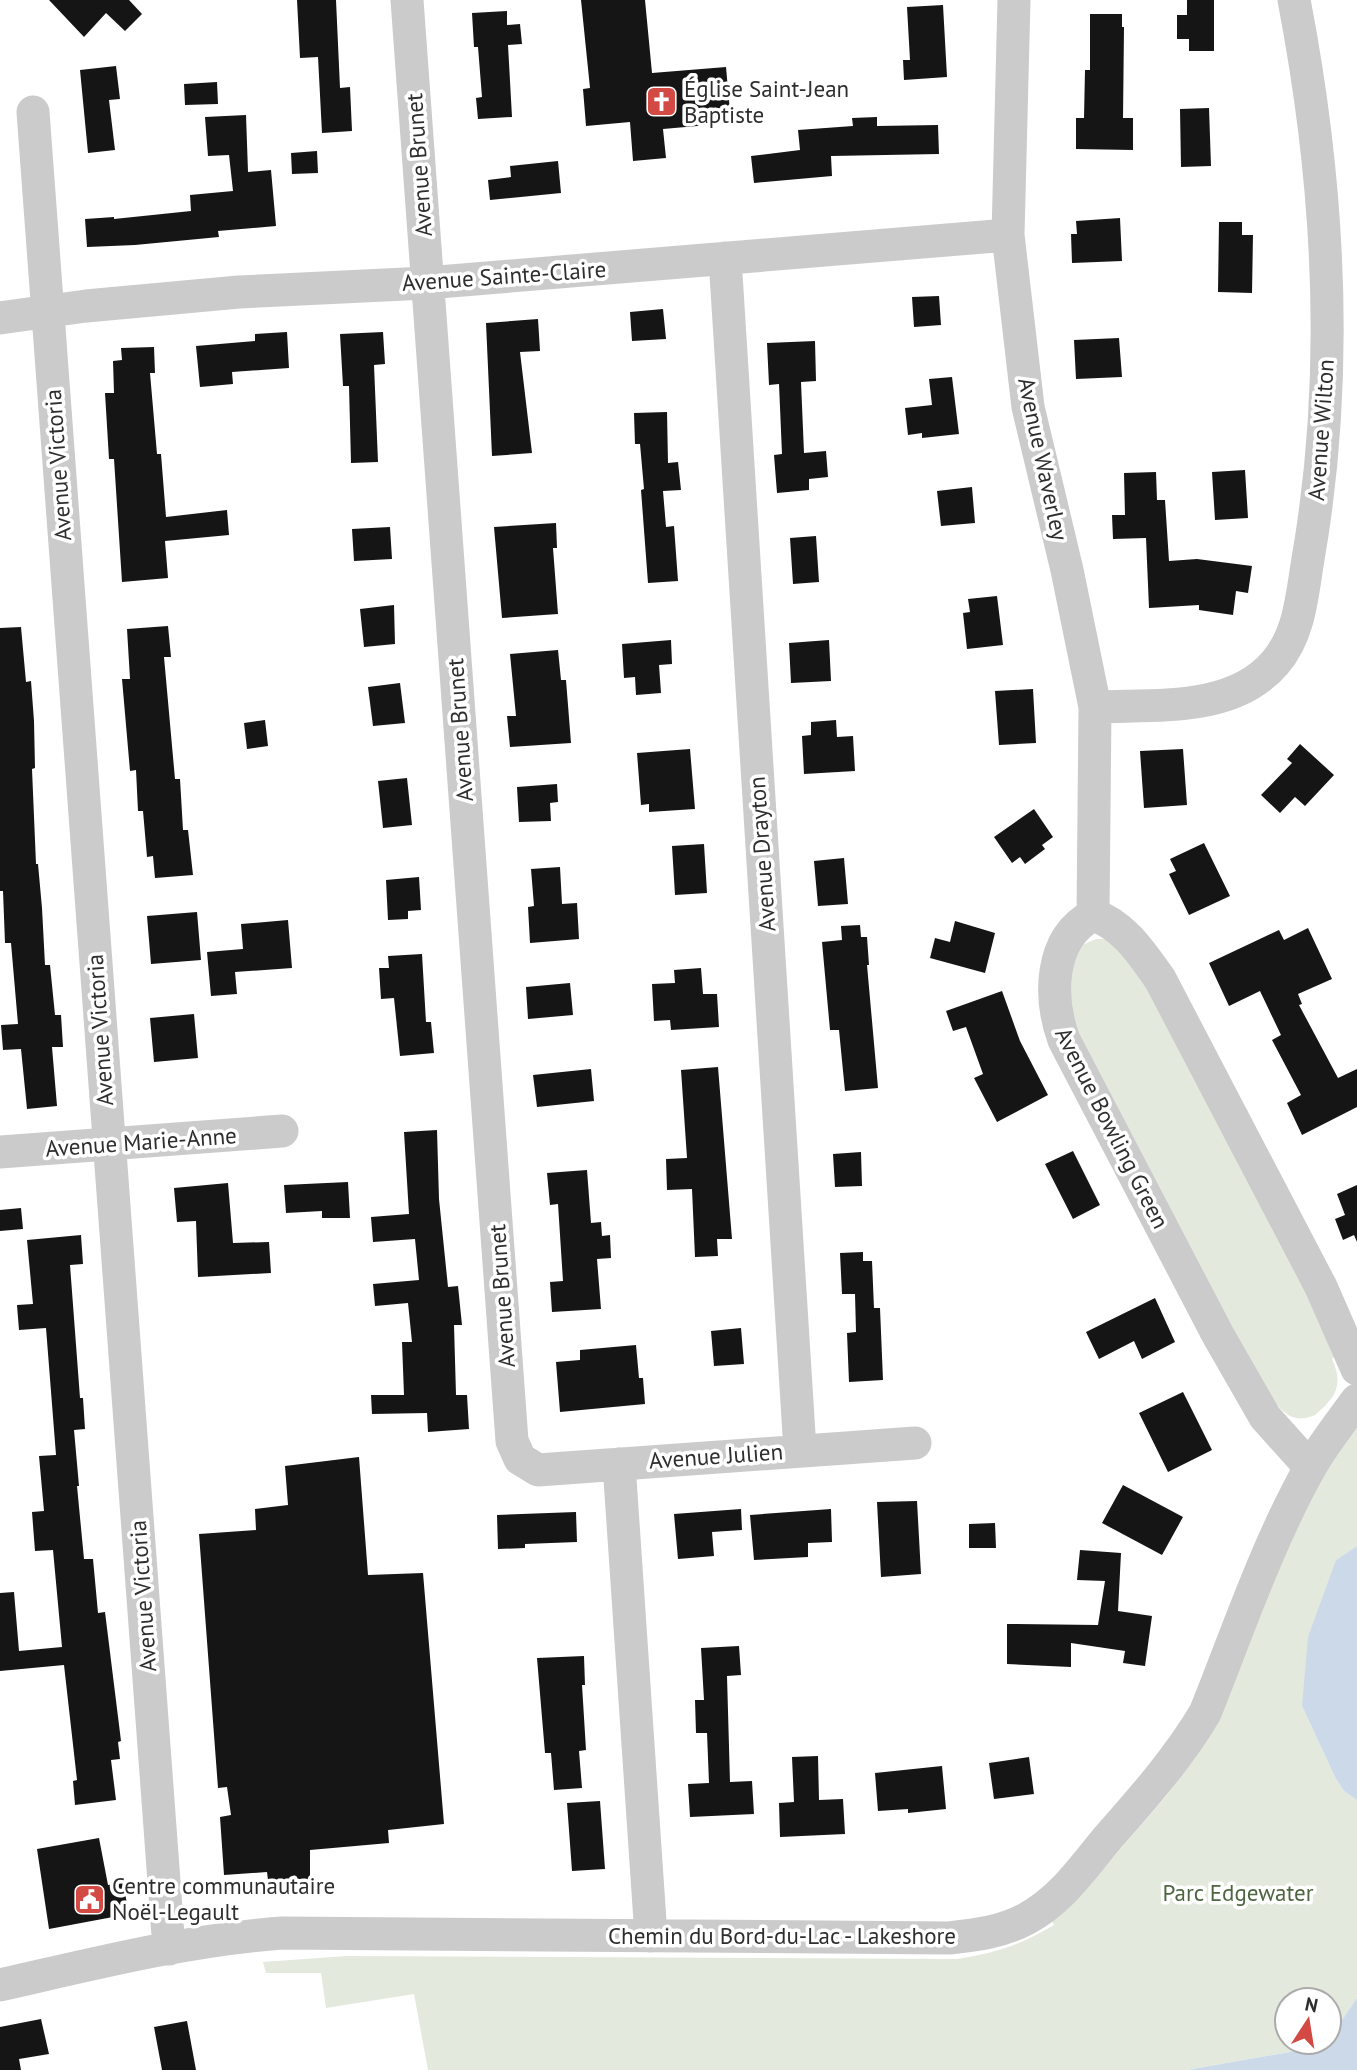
<svg xmlns="http://www.w3.org/2000/svg" width="1357" height="2070" font-family="'PT Sans',sans-serif">
  <style>
    .green { fill: #e3eadd }
    .water { fill: #cbd9e8 }
    .building { fill: #151515 }
    .lines { fill: none; stroke-linecap: round; stroke-linejoin: round }
    .minor { stroke: #cbcbcb; stroke-width: 33 }
    .labels { text-anchor: middle; stroke-width: 7; stroke-linejoin: round; paint-order: stroke }
    .poi-label { font-size: 23px; fill: #2e2e2e; stroke: #fff; text-anchor: start }
    .street-label { font-size: 23px; fill: #2e2e2e; stroke: #fff }
    .park-label { font-size: 23px; fill: #4d6540; stroke: #fff }
  </style>
  <rect width="100%" height="100%" fill="#fff"/>
  <path class="green" d="M1096,939H1109L1132,958L1296,1262L1336,1355L1332,1359C1344,1385 1336,1397 1315,1415C1299,1422 1288,1418 1277,1405L1272,1408L1080,1050L1066,988L1077,952L1084,944Z
    M1357,1423V1546L1336,1560L1302,1706L1335,1777L1344,1791L1357,1800V1998L1329,2039V2000H1287V2042H1327L1324,2046L1187,2070H428L414,1994L326,2008L321,1973H266L263,1962L347,1956L957,1959C997,1953 1020,1945 1054,1925L1052,1921L1098,1875L1167,1795L1195,1758L1226,1695L1293,1525Z"/>
  <path class="water" d="M1357,1546V1800L1344,1791L1335,1777L1302,1706L1308,1637L1336,1560Z
    M1357,1998V2070H1187L1324,2046L1329,2042V2039Z"/>
  <path class="building" d="M49,0H129L142,14L125,31L106,13L84,37Z
    M297,0H336L340,88L350,87L352,131L322,133L318,57L300,58Z
    M581,0H645L652,73L726,67L731,123L663,129L666,158L633,161L630,122L586,126L583,89L590,88Z
    M1187,0H1214V51H1189V39H1177V15H1187Z
    M943,5L947,77L904,80L903,60H910L907,7Z
    M507,11V25L520,24L522,44L508,45L512,117L478,119L476,98L482,97L478,47H474L472,13Z
    M1090,14H1122V27H1124L1123,118H1133V150L1076,149V118H1084L1085,70H1090Z
    M116,66L120,99L109,100L115,150L88,153L80,70Z
    M217,82L218,104L185,105L184,84Z
    M1209,108L1211,166L1181,167L1180,109Z
    M246,115L248,172L271,170L276,226L218,231L219,237L135,245L87,247L85,219L114,217V219L191,211L190,195L233,191L229,155L208,156L205,117Z
    M877,117V126L938,125L939,154L831,156L832,176L754,183L751,156L800,150L798,130L853,126L852,118Z
    M317,151L318,173L292,174L291,153Z
    M558,161L561,193L490,200L488,180L511,177L510,166Z
    M1120,218L1122,261L1072,263L1071,234H1077L1076,221Z
    M1219,222H1242V235H1253L1252,293L1218,292Z
    M939,296L941,325L914,327L912,297Z
    M663,309L666,339L632,341L630,312Z
    M538,319L540,351L520,352L532,453L492,456L486,323Z
    M287,332L289,368L232,372L233,384L200,387L196,346L255,341V334Z
    M383,332L385,364L374,365L378,462L351,463L349,386H343L340,334Z
    M1119,338L1122,377L1076,379L1074,340Z
    M815,341L816,381L801,382L804,453L826,451L828,477L809,479V490L777,493L774,455L782,454L779,384L769,385L767,343Z
    M154,347L155,373H150L157,454H161L166,517L227,510L229,535L165,541L168,578L122,582L114,459H109L105,393H114L113,361L122,360L121,348Z
    M952,377L959,434L922,438V433L908,435L905,408L932,405L929,379Z
    M667,412L668,463L678,462L681,490L663,491L666,527L674,526L678,581L648,583L641,490L644,489L640,444H635L634,413Z
    M1245,470L1248,518L1215,520L1212,472Z
    M1156,472L1157,500H1165L1169,561L1197,559L1252,566L1248,593L1236,591L1233,615L1199,610V605L1149,608L1146,538L1113,539L1112,515H1125L1124,473Z
    M972,487L975,523L941,526L937,491Z
    M556,523L557,548H553L558,614L502,618L494,527Z
    M390,527L392,559L354,561L352,529Z
    M816,536L819,582L793,584L790,538Z
    M997,596L1003,645L967,649L963,613L970,612L968,599Z
    M394,605L395,644L364,647L360,609Z
    M168,626L171,657H164L175,779H180L183,830H188L193,875L155,878L153,856L147,857L143,811H138L136,770L130,771L122,679H130L127,629Z
    M21,627L26,682L31,681L34,721L35,768L32,769L36,864H38L42,908L45,965H50L55,1015H61L63,1047H52L57,1106L27,1109L21,1049L3,1050L1,1025L18,1024L11,943H5L3,891H0V628Z
    M671,640L672,664L659,665L661,693L636,695L635,677L624,678L622,644Z
    M829,640L831,681L791,683L789,643Z
    M558,650L561,680H566L571,743L510,747L507,716H516L510,654Z
    M400,683L405,723L373,726L368,687Z
    M1033,689L1036,743L999,745L995,691Z
    M265,720L268,746L247,749L244,723Z
    M836,720L837,737L853,736L855,771L804,774L802,736L811,735V722Z
    M1300,744L1334,775L1305,806L1295,797L1280,813L1261,795L1292,763L1287,759Z
    M690,749L695,809L649,812V804L641,805L637,753Z
    M1183,749L1187,805L1144,808L1140,751Z
    M407,778L412,825L383,828L378,781Z
    M557,784L558,802L550,803L551,821L519,822L517,787Z
    M1034,809L1053,837L1042,845L1045,849L1025,864L1020,857L1012,863L994,837Z
    M1204,843L1230,896L1189,915L1169,874L1176,871L1170,859Z
    M704,844L707,893L675,895L672,846Z
    M844,858L848,904L818,906L814,861Z
    M560,867L562,904L577,903L579,939L530,943L528,907L534,906L531,869Z
    M419,877L421,910L408,911V919L388,920L386,880Z
    M197,912L201,960L151,964L147,916Z
    M288,920L292,968L235,972L237,994L211,996L207,952L243,949L241,924Z
    M955,921L995,933L985,973L930,958L935,938L950,942Z
    M860,925L861,937H867L869,965H867L878,1088L845,1091L839,1030H830L822,942L842,940L841,926Z
    M1308,928L1332,979L1298,994L1302,1004L1299,1005L1338,1078L1357,1069V1107L1302,1135L1287,1103L1301,1095L1272,1040L1281,1035L1260,991L1229,1006L1209,963L1279,930L1284,940Z
    M422,954L426,1022H431L434,1053L400,1056L394,998L381,999L379,968H389L388,956Z
    M701,968L703,994H717L719,1027L671,1030L670,1020L654,1021L652,984L675,983L674,970Z
    M570,983L573,1015L528,1019L526,987Z
    M1002,991L1020,1041L1048,1095L997,1122L974,1078L983,1074L966,1027L953,1031L946,1011Z
    M194,1014L198,1058L154,1062L150,1018Z
    M718,1067L732,1239H717L718,1256L695,1257L692,1189L667,1190L666,1159L687,1158L681,1070Z
    M591,1069L594,1101L537,1107L533,1075Z
    M437,1130L439,1199L448,1287L458,1286L462,1325H454L456,1395H467L469,1429L428,1432L427,1413L372,1414L371,1395H404L402,1342H412L408,1303L375,1306L373,1284L419,1280L415,1239L373,1242L371,1217L409,1214L404,1132Z
    M1073,1151L1100,1205L1073,1219L1045,1164Z
    M861,1152L862,1186L835,1187L833,1154Z
    M587,1170L591,1223L601,1222L602,1236L610,1235L611,1258L597,1259L601,1309L552,1312L550,1282L563,1281L558,1204L550,1205L547,1173Z
    M348,1182L350,1218H322V1211L286,1213L284,1185Z
    M228,1183L233,1243L269,1242L271,1273L198,1277L196,1221L177,1222L174,1188Z
    M1357,1185V1242L1354,1235L1343,1240L1335,1219L1345,1215L1337,1194Z
    M21,1208L23,1229L0,1231V1210Z
    M81,1235L83,1264L70,1265L80,1398H83L85,1429L74,1430L79,1486H77L84,1559H93L98,1613L105,1612L121,1741L118,1742L120,1759L111,1760L116,1800L75,1805L73,1781L77,1780L64,1665L0,1671V1593L14,1592L19,1651L62,1647L53,1550L35,1551L32,1512L44,1511L39,1456L56,1455L46,1328L19,1330L17,1305L33,1304L27,1240Z
    M863,1252V1261H872L874,1308H880L883,1380L849,1382L847,1333L856,1332L855,1294H842L840,1253Z
    M1155,1298L1175,1342L1142,1359L1134,1341L1099,1359L1086,1332Z
    M741,1328L744,1364L714,1366L711,1331Z
    M636,1345L639,1378H643L645,1404L560,1412L556,1362L580,1360V1350Z
    M1183,1392L1212,1450L1168,1472L1139,1413Z
    M359,1457L368,1575L423,1573L444,1824L388,1830L389,1843L310,1850V1886L269,1888L267,1872L224,1875L220,1817L231,1815L227,1787L218,1788L199,1534L256,1530L255,1509L288,1505L285,1466Z
    M1123,1485L1183,1517L1162,1555L1102,1523Z
    M917,1501L921,1574L881,1577L877,1502Z
    M741,1509L742,1530L712,1532L714,1556L678,1559L674,1514Z
    M831,1509L832,1542L808,1543V1557L754,1560L750,1515Z
    M576,1512L577,1542L525,1544V1548L498,1549L497,1515Z
    M995,1523L996,1548H969V1524Z
    M1080,1550L1121,1553L1118,1611L1152,1616L1145,1666L1123,1663L1125,1651L1071,1643V1667L1007,1664V1624L1098,1625L1105,1581L1077,1580Z
    M739,1646L741,1675L727,1676L730,1782L752,1781L754,1814L690,1817L688,1784L709,1783L707,1733H696L695,1700H704L701,1648Z
    M584,1656L585,1685H582L586,1750L579,1751L582,1788L554,1790L551,1753H545L537,1658Z
    M818,1756L819,1800L843,1799L845,1834L780,1837L779,1803L794,1802L792,1757Z
    M1029,1757L1034,1794L994,1799L989,1763Z
    M942,1766L946,1809L908,1813V1809L878,1811L875,1773Z
    M600,1801L605,1869L572,1871L567,1803Z
    M99,1838L108,1885L123,1883L129,1914L49,1929L37,1849Z
    M41,2019L49,2054L19,2059L21,2070H0V2027Z
    M187,2021L196,2070H162L154,2027Z"/>
  <g class="lines">
    <path class="minor" d="M407,0L512,1441L520,1459L538,1470L915,1443
      M1014,0L1008,235L1028,407L1067,570L1095,707L1093,915
      M33,112L169,1949
      M725,258L800,1450
      M0,318L86,306L239,292L426,283L1008,235
      M1095,707C1154,704 1232,713 1275,663C1300,634 1302,595 1308,559C1340,375 1329,182 1294,0
      M0,1152L282,1131
      M619,1464L651,1936
      M1310,1467L1265,1417L1218,1335L1064,1040C1049,999 1048,939 1093,915C1124,925 1142,954 1160,979L1321,1287L1357,1369
      M0,1985C93,1964 187,1940 282,1933L949,1938C976,1935 1002,1932 1026,1919C1060,1901 1082,1869 1106,1840C1142,1799 1177,1760 1205,1713C1238,1631 1267,1544 1311,1466C1324,1443 1341,1422 1357,1400"/>
  </g>
  <defs>
    <symbol id="church-square" viewBox="-11 -11 22 22"><rect x="-9" y="-9" width="18" height="18" rx="4" fill="#d24a43" stroke="#fff"/><path d="M-1.2-6h2.4v3.5h3.3v2.4h-3.3V6h-2.4V-.1h-3.3v-2.4h3.3Z" fill="#fff"/></symbol>
    <symbol id="civic-square" viewBox="-11 -11 22 22"><rect x="-9" y="-9" width="18" height="18" rx="4" fill="#d24a43" stroke="#fff"/><path d="M-.6-6.5H3V-4.5H.6V-3L4-1V1h2V6H-6V1h2V-1L-.6-3ZM-1.2 2.5V6h2.4V2.5Z" fill="#fff"/></symbol>
  </defs>
  <g fill-rule="evenodd">
    <use href="#church-square" x="644" y="84" width="35" height="35"/>
    <use href="#civic-square" x="72" y="1882" width="35" height="35"/>
  </g>
  <g class="labels">
    <g class="poi-label">
      <text x="684" y="97">Église Saint-Jean<tspan x="684" dy="26">Baptiste</tspan></text>
      <text x="112" y="1894">Centre communautaire<tspan x="112" dy="26">Noël-Legault</tspan></text>
    </g>
    <g class="street-label">
      <text transform="translate(419 165) rotate(-94)" y="8">Avenue Brunet</text>
      <text transform="translate(504 276) rotate(-4)" y="8">Avenue Sainte-Claire</text>
      <text transform="translate(1321 430) rotate(-86)" y="8">Avenue Wilton</text>
      <text transform="translate(1043 459) rotate(78)" y="8">Avenue Waverley</text>
      <text transform="translate(58 465) rotate(-94)" y="8">Avenue Victoria</text>
      <text transform="translate(460 730) rotate(-94)" y="8">Avenue Brunet</text>
      <text transform="translate(762 854) rotate(-94)" y="8">Avenue Drayton</text>
      <text transform="translate(100 1030) rotate(-94)" y="8">Avenue Victoria</text>
      <text transform="translate(1112 1128) rotate(63)" y="8">Avenue Bowling Green</text>
      <text transform="translate(141 1142) rotate(-4)" y="8">Avenue Marie-Anne</text>
      <text transform="translate(502 1296) rotate(-94)" y="8">Avenue Brunet</text>
      <text transform="translate(716 1456) rotate(-4)" y="8">Avenue Julien</text>
      <text transform="translate(143 1596) rotate(-94)" y="8">Avenue Victoria</text>
      <text x="782" y="1944">Chemin du Bord-du-Lac - Lakeshore</text>
    </g>
    <g class="park-label">
      <text x="1238" y="1901">Parc Edgewater</text>
    </g>
  </g>
  <g transform="translate(1308 2021) rotate(12)"><circle r="33" fill="#ffffff" stroke="#ababab" stroke-width="2"/>
  <path d="M0-5L12 26L0 18L-12 26Z" fill="#d24a43"/>
  <text y="-10" font-size="19" font-weight="bold" text-anchor="middle" fill="#2e2e2e">N</text>
  </g>
</svg>
